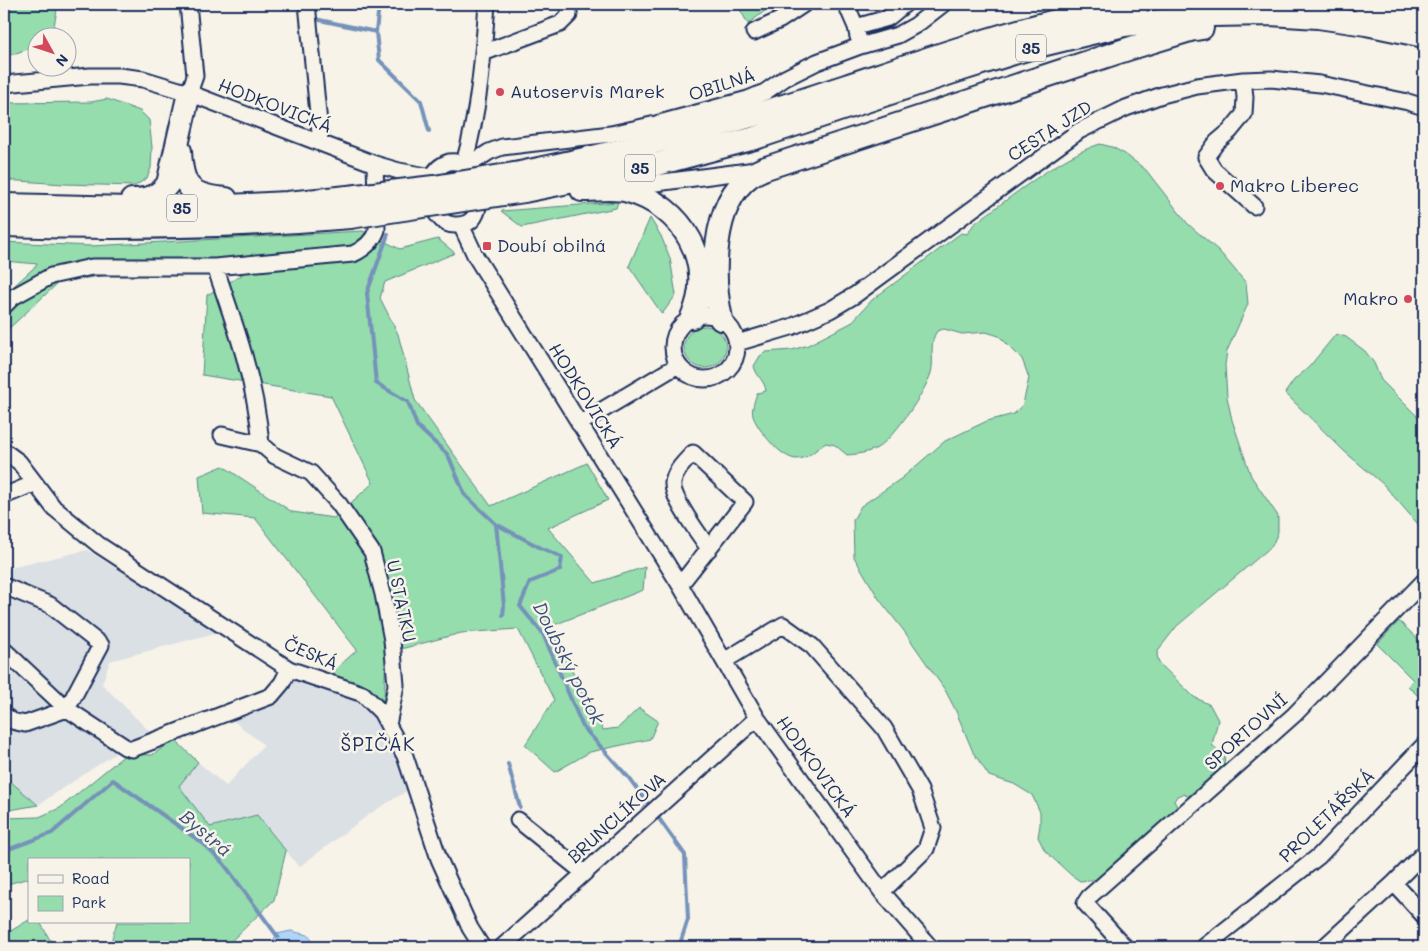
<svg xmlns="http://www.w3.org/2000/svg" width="1428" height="951" font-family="Mali,sans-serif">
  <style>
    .built { fill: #dbe0e5 }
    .green { fill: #95ddac; stroke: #588685 }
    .water { fill: #afd4f8; stroke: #7492ba }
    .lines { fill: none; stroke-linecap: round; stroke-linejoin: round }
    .stream { stroke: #7492ba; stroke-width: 4 }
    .minor-casing { stroke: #1b2f5e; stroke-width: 19 }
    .highway-casing { stroke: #1b2f5e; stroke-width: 26 }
    .minor { stroke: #f7f3e8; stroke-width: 15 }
    .highway { stroke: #f7f3e8; stroke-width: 22 }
    .highway-bridge-casing { stroke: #1b2f5e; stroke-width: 26; stroke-linecap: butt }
    .highway-bridge { stroke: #f7f3e8; stroke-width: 22 }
    .poi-dot { fill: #d1495b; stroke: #f7f3e8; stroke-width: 2 }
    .labels { text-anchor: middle; stroke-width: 5; stroke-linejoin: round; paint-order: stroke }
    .shield { fill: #f7f3e8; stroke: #5d6a87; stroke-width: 1 }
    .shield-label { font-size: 16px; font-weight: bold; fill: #1b2f5e }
    .street-label { font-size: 18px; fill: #1b2f5e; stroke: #f7f3e8 }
    .poi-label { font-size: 18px; fill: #1b2f5e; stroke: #f7f3e8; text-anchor: start }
    .water-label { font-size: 19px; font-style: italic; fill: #39507d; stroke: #f7f3e8 }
    .neighbourhood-label { font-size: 19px; letter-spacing: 1px; fill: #1b2f5e; stroke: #f7f3e8 }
  </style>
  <rect width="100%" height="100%" fill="#f7f3e8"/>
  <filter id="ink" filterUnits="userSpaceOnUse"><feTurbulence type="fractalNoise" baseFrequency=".02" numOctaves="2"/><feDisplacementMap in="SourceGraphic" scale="10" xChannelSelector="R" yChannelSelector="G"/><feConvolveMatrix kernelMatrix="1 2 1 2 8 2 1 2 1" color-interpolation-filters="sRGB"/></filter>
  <g filter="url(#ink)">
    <path class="built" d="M87,550L219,632L110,661L102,684L150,732L125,747L38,805L4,776V571L14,567Z
      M296,678L354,700L369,712L390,740L407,791L371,813L299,867L257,815L210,827L179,786L198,762L226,786L264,745L227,716L272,701Z"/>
    <path class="green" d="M4,4H58L52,37L38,38L37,46L13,54L4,55Z
      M737,4H774L748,24Z
      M107,99L140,111L149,120L152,147L151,168L147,178L135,186L64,184L4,180V103L91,102Z
      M1100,144L1112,147L1125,154L1146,170L1188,224L1219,251L1246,283L1248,304L1227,351L1225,365L1227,397L1232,420L1251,476L1278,516V532L1272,546L1177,626L1159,649L1157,655L1159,663L1194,697L1210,705L1218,720L1212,745L1225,756L1223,770L1194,797H1190L1183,794L1177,796L1174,801L1179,810L1102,879L1080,881L1071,875L1045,851L1038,837L1040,825V812L1032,795L1014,784L989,776L973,752L955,709L945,690L904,631L879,599L854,557L853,520L861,506L902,478L945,441L987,421L1014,414L1023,404L1029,378L1022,359L999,336L986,332L962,334L944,329L937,331C928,344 935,358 931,373C925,392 894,438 877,448C868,453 858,454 847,455L835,445L826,443C815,449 809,459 796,459C781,458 757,429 753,416C751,409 755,400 757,393L766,391C765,381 756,376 754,366L760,356L766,352L792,350L808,345L851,323L872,300L961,233L967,234L974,224C1010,198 1059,157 1100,144Z
      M618,202L616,208L522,227L501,211Z
      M650,218L661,236L670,258L676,295L662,314L629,266Z
      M363,231L400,249L438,239L455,253L385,282L380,298L398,334L415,400L491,506L587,463L608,500L548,528L595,583L645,567L643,590L549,627L603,730L618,728L639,708L658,721L650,739L590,752L555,772L525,745L554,700L518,629L461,633L386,653L384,701L371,691L329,675L357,650L255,518L202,513L199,476L223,466L292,512L334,518L373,483L331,396L202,375L207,295L242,275L213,260L59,282L4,333V295L38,264L4,261V242L91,246Z
      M684 347a21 21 0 1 1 42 0a21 21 0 1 1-42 0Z
      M1336,334L1346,337L1365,351L1374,363L1381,380L1424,423V531L1383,484L1345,452L1285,393L1294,380L1309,367Z
      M1399,621L1424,645V702L1408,686L1413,680L1377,644Z
      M175,740L198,762L179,786L210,827L257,815L286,851L274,900L225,947H116L111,942L117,922H189V860H29V878L4,885V818L39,817L60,808L126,754L152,755Z
      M4,776L38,805L4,811Z
      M29,920V922H40L50,940L62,947H4V935Z"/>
    <path class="water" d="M291,931L308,935L317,947H269L277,934Z"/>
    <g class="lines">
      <path class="stream" d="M379,4L376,32L379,60L421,101L429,131
        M315,19L376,32
        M388,234L367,293L376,383L408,402L417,426L448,455L465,495L496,524L541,548L562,557L560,570L530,582L520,606L543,634L583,727L629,778L651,808
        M496,524L504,606L503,615
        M508,764L520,807
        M655,813L685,855L688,919L679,947
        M4,851L52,833L113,780L204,844L224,864L278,937"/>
      <defs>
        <path id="minor" d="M188,4L195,76L189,93
          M307,4L320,133L319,142
          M846,4L856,27L858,37
          M856,27L888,18L905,4
          M754,32L780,20L804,4
          M483,53L560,24L569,15V4
          M1243,80L1245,97L1244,114L1230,131L1217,142L1206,157L1214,170L1254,206
          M4,84L90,76H119L143,79L189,93L375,164L399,171L432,177
          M449,162C468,160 475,173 478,190C480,206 478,226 455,225C449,225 443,222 439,217C434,212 434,206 433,199C430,182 431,168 449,162Z
          M464,163C479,112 483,57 487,4
          M467,166L489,152L502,147L611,134L656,124L748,99L765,92L785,78L817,62L860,46L898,35L916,25L943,4
          M625,187L756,170
          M461,225L476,257L680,585L757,718L882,892L930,947
          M215,267C235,324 256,383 261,444
          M4,306L13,297L51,276L92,267H215L353,254C364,249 373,241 377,230L375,164
          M673 347a32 32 0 1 1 64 0a32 32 0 1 1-64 0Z
          M737,343L791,327L830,310L855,295L1079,131L1126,108L1162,95L1197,86L1243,80L1271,79L1320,84L1408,102L1424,107
          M579,424L678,365
          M222,435L261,444L275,456L311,473L339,504L372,552L383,594L392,640L396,685L388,725
          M4,451L19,462L54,508L99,545L289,669L363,694L381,712L405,756L439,859L470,928L482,947
          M4,496L35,483
          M680,585L745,502L693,453C685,462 675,470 673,483C671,498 700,535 709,549
          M4,586L50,605L101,645L67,709L4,650
          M724,661L783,625L812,646L884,728L920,790L933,828L926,849L882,892
          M4,715L12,721L25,724L67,709L125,747L132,749L271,696L282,683L289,669
          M518,820L584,873
          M1394,883L1424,916
          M502,947L757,718
          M1125,947L1085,903L1089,897L1294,715L1424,581
          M1204,947L1319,856L1424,745
          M1324,947L1394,883L1424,853"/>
        <path id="highway" d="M1364,4L1424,16
          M180,151C182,188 190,196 226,199
          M520,173C631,150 739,122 846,86C918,62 990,37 1064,19C1088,13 1113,7 1138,4
          M582,190C597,190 614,187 628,191C683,206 717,264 692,317
          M524,191L658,164L755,138L950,73L1033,47L1124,25L1213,15L1270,14L1318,17L1366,24L1424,36
          M132,200C148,200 158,197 168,184L189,93
          M4,205L173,209L287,203L348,197
          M4,225C120,229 235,227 350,217
          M721,319C712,277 711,205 750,176C754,173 759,171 763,169L1128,49L1190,30L1202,28"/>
      </defs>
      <use href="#minor" class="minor-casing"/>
      <use href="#highway" class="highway-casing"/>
      <use href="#minor" class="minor"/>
      <use href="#highway" class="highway"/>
      <defs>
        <path id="highway-bridge" d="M348,197L434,187L520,173
          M350,217L524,191"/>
      </defs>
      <use href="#highway-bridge" class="highway-bridge-casing"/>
      <use href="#highway-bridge" class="highway-bridge"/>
    </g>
  </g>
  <g class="poi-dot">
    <circle cx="500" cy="92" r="5"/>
    <circle cx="1220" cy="186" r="5"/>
    <rect x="482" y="241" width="10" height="10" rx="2.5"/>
    <circle cx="1408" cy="299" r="5"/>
  </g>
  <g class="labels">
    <g class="shield">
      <rect x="1016" y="34.5" width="30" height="27" rx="4"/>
      <rect x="625" y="154.5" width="30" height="27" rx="4"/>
      <rect x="167" y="194.5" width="30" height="27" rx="4"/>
    </g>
    <g class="shield-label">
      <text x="1031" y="54">35</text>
      <text x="640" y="174">35</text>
      <text x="182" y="214">35</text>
    </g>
    <g class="street-label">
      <text transform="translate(722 85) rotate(-18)" y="6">OBILNÁ</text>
      <text transform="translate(275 106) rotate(21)" y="6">HODKOVICKÁ</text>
      <text transform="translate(1050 131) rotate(-33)" y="6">CESTA JZD</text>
      <text transform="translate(585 396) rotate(58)" y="6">HODKOVICKÁ</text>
      <text transform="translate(401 601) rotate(78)" y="6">U STATKU</text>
      <text transform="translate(311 654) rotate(23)" y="6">ČESKÁ</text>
      <text transform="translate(1246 732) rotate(-42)" y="6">SPORTOVNÍ</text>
      <text transform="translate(816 767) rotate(54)" y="6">HODKOVICKÁ</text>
      <text transform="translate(1327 816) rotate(-44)" y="6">PROLETÁŘSKÁ</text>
      <text transform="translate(617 818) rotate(-42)" y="6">BRUNCLÍKOVA</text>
    </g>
    <g class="poi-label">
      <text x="510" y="98">Autoservis Marek</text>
      <text x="1230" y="192">Makro Liberec</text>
      <text x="497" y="252">Doubí obilná</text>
      <text x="1398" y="305" text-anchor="end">Makro</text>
    </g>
    <g class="water-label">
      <text transform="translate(569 663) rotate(63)" y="7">Doubský potok</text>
      <text transform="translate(206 833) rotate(40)" y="7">Bystrá</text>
    </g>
    <g class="neighbourhood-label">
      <text x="378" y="751">ŠPIČÁK</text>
    </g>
  </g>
  <rect width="1428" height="951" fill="none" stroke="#f7f3e8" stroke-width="20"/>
  <rect x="10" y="10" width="1408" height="931" fill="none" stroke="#1b2f5e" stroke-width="2" filter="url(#ink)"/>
  <rect x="28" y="858" width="162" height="65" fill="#f7f3e8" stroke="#9fa5b1"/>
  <rect x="38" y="875" width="25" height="8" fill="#f7f3e8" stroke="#9fa5b1"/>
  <text x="72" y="884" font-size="15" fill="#1b2f5e">Road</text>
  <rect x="38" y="896" width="25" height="15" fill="#95ddac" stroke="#9fa5b1"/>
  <text x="72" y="908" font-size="15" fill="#1b2f5e">Park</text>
  <g transform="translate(52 52) rotate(130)"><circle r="24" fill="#f7f3e8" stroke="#9fa5b1"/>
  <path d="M0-4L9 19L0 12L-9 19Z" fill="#d1495b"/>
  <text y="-8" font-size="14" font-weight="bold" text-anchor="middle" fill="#1b2f5e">N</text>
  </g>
</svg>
